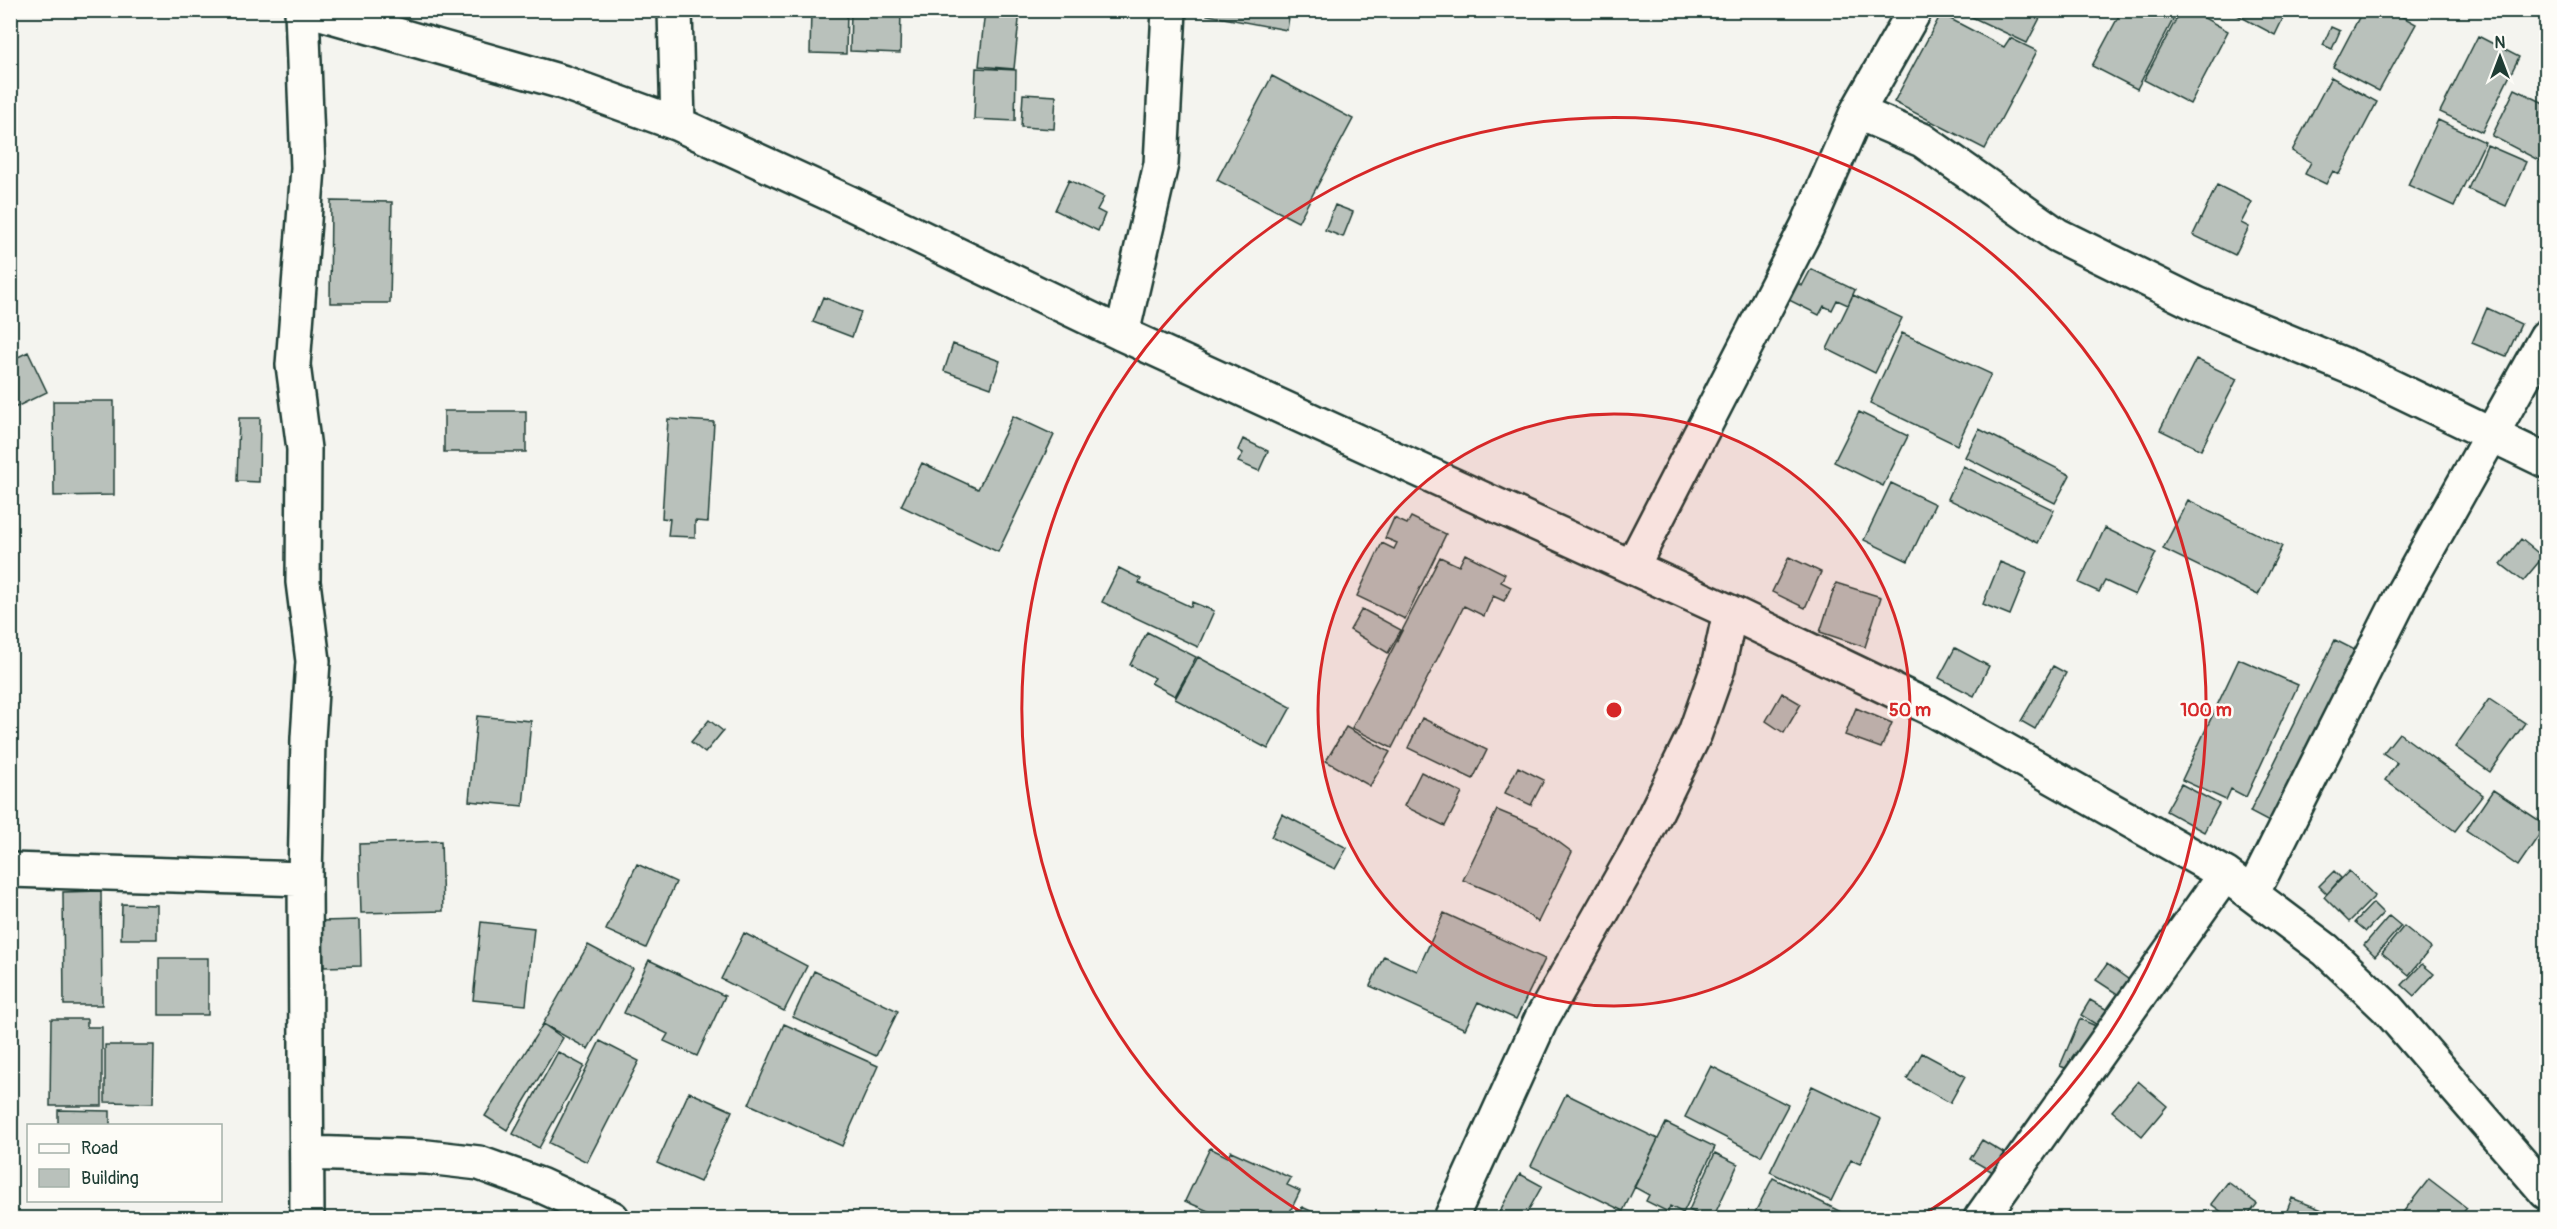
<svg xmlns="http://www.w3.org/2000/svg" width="2557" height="1229" font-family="Pangolin,sans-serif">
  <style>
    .building { fill: #b9c1bb; stroke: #1f3d34; stroke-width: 1.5 }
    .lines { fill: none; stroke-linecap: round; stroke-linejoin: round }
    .minor-casing { stroke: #1f3d34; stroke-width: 38 }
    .minor { stroke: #fdfcf7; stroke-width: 33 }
    .ring { fill: none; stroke: #d62828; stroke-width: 3 }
    .centre { fill: #d62828; stroke: #fdfcf7; stroke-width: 3 }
    .ring-label { font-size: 18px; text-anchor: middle; font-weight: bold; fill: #d62828; stroke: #fdfcf7; stroke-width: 5; stroke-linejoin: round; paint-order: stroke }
  </style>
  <rect width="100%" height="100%" fill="#f4f4ef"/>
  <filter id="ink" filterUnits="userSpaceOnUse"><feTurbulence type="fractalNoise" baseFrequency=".0167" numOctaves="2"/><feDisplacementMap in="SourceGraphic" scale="12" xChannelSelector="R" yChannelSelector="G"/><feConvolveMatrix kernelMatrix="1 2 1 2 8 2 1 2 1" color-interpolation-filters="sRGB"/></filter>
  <g filter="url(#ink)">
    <path class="building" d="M811,10H847L846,54L810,53Z
      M851,10H901L900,53L850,51Z
      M985,10H1020L1014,69L979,66Z
      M1208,10H1290L1287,30L1207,15Z
      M1957,10H2034L2042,14L2027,43Z
      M2122,10H2178L2137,89L2092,66Z
      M2181,10H2190L2228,31L2190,104L2144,80Z
      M2228,10H2287L2275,35Z
      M2363,10H2390L2416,24L2379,91L2333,67Z
      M1941,14L2004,47L2010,38L2037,51L1985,149L1894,102Z
      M2331,27L2340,31L2332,49L2323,45Z
      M2478,36L2519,57L2482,132L2440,112Z
      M976,68L1016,70L1015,121L974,119Z
      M1272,76L1353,119L1298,222L1217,180Z
      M2331,77L2377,102L2339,174L2333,171L2326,184L2305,174L2311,162L2292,151Z
      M2515,89L2546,104V148L2540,161L2492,136Z
      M1023,94L1056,96L1054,129L1021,127Z
      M2438,120L2485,142L2454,206L2408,185Z
      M2487,145L2526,162L2506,206L2468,189Z
      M1069,180L1104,197L1097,210L1105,214L1098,231L1055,210Z
      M2217,185L2252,202L2241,223L2249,227L2235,255L2193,235Z
      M331,201L392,202L390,303H330Z
      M1335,205L1353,212L1343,237L1325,230Z
      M1811,269L1855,290L1848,305L1837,300L1832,310L1824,306L1819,315L1787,299L1796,282L1802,286Z
      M1853,295L1902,318L1875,373L1827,349Z
      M823,297L861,312L852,337L813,322Z
      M2487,308L2521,324L2506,357L2472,343Z
      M1902,333L1991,374L1957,445L1870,403Z
      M953,344L1000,361L991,388L944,371Z
      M28,352L47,392L10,410V361Z
      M2196,359L2237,379L2201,450L2160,430Z
      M53,401H114V495L54,496Z
      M444,411H526V452H444Z
      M1859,412L1908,436L1883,486L1834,462Z
      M1013,416L1054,435L998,552L901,506L922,463L978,489Z
      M239,418H260L259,482L237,481Z
      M668,419L714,422L708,522L695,521V537L668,536L670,519L662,518Z
      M1979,429L2070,475L2055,503L1965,457Z
      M1243,439L1268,451L1259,471L1238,462L1243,453L1238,450Z
      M1963,466L2054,510L2038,543L1948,499Z
      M1891,483L1935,504L1908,561L1864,540Z
      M2188,500L2282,546L2258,595L2163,549Z
      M1411,517L1446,534L1405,619L1357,596L1382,543L1394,549L1397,543L1385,538L1394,518L1407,524Z
      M2105,528L2156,553L2135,595L2105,581L2099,592L2079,583Z
      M2521,539L2543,557L2523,581L2501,564Z
      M1465,554L1505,574L1501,582L1511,587L1504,601L1493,596L1484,616L1464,606L1392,748L1352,728L1440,557L1459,566Z
      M1789,557L1821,572L1805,608L1772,592Z
      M2000,562L2027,573L2010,615L1983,604Z
      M1119,568L1141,579L1139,583L1191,607L1192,602L1214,611L1198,647L1102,602Z
      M1836,583L1881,597L1865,647L1820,632Z
      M1362,609L1401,630L1388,653L1350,630Z
      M1147,632L1196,657L1175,696L1151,683L1155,678L1130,665Z
      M2335,640L2357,651L2271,823L2250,812Z
      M1955,648L1989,666L1974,696L1939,678Z
      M1198,657L1291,707L1268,749L1175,699Z
      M2239,659L2298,685L2246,797L2231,789L2226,800L2182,780Z
      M2053,666L2066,673L2035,729L2021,721Z
      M1782,693L1801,704L1784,733L1766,721Z
      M2489,699L2525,723L2490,772L2455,747Z
      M1856,708L1892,723L1881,748L1845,735Z
      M477,716L531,721L523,806L469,801Z
      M1422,718L1487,750L1473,779L1408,748Z
      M709,720L723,731L705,753L691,742Z
      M1346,727L1390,752L1370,786L1326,761Z
      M2399,733L2483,795L2455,831L2385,780L2397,763L2383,753Z
      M1518,767L1544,780L1531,805L1505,793Z
      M1421,772L1462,793L1445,826L1404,806Z
      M2181,784L2219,804L2204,832L2166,811Z
      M2493,790L2546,825L2518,866L2466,830Z
      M1497,810L1538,827L1572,852L1538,922L1499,895L1463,880Z
      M1282,814L1347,848L1335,869L1271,837Z
      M441,841L443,911L361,913L359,844Z
      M637,864L676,882L646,948L606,930Z
      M2334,871L2341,878L2327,894L2319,886Z
      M2349,871L2375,896L2349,922L2324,897Z
      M101,891L102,1005H64L63,892Z
      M2373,903L2383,913L2366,931L2355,922Z
      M122,904L157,905V939H121Z
      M1444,913L1545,959L1516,1019L1478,1002L1465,1029L1370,986L1384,956L1417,971Z
      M2389,916L2401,926L2375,956L2364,945Z
      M360,920L361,966L324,967L322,921Z
      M481,922L534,928L526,1005L473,1000Z
      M2404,926L2431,948L2409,975L2382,953Z
      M744,933L807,966L784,1011L721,979Z
      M588,945L633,969L588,1049L543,1024Z
      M159,958H208V1015H159Z
      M649,960L725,996L697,1056L664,1041L668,1034L624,1013Z
      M2107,964L2132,982L2122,997L2096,980Z
      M2422,964L2434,974L2414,996L2402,985Z
      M814,971L898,1011L876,1056L793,1017Z
      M2090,1000L2111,1012L2102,1028L2081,1015Z
      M51,1019H87V1027H102V1106H50Z
      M2080,1019L2098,1027L2078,1073L2060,1066Z
      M543,1024L563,1038L507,1130L485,1116Z
      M784,1024L878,1066L842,1146L749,1104Z
      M600,1041L639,1061L587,1162L549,1143Z
      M105,1045H154L153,1103L105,1102Z
      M558,1052L584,1066L539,1148L513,1134Z
      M1922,1053L1965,1076L1950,1103L1907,1079Z
      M1711,1066L1788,1105L1761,1156L1685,1117Z
      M2138,1081L2167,1106L2142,1136L2112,1111Z
      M1812,1086L1881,1119L1860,1164L1851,1160L1831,1201L1770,1172Z
      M689,1092L732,1111L700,1182L657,1163Z
      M1566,1094L1658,1139L1623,1211L1531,1166Z
      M58,1110L110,1111V1126H58Z
      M1666,1123L1715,1147L1683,1213L1670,1206L1668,1212L1646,1201L1649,1195L1634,1187Z
      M1982,1140L2009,1156L1998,1175L1970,1159Z
      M1210,1148L1228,1157L1231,1151L1291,1178L1287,1185L1300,1191L1287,1218H1224L1185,1201Z
      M1715,1153L1738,1164L1713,1218H1707L1689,1210Z
      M1520,1174L1542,1186L1524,1218H1496Z
      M1773,1178L1853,1218H1752Z
      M2429,1179L2467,1208L2458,1218H2403L2400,1216Z
      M2228,1182L2257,1204L2246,1218H2230L2211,1204Z
      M2292,1198L2322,1210L2319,1218H2284Z
      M1302,1207L1326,1218H1296Z"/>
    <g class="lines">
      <defs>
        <path id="minor" d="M302,10L308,168L293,365L304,449L303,582L313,661L308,738L305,879L307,1218
          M310,10L562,82L678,124L850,203L1122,334L1730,612L1934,710L2225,874L2326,950L2387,1008L2546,1192
          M675,10L678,124
          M1857,112L1922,140L2057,235L2197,304L2357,370L2546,461
          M1122,334L1161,164L1169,10
          M1632,567L1807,227L1857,112L1915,10
          M10,870L305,879
          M2252,894L2404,591L2546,337
          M307,1153L427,1157L479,1163L540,1185L612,1218
          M1451,1218L1541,1020L1639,847L1695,733L1718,668L1730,612
          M1981,1218L2225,874"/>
      </defs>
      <use href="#minor" class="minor-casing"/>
      <use href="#minor" class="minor"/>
    </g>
  </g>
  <circle cx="1614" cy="710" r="296" fill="#d62828" fill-opacity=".12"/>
  <g class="ring">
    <circle cx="1614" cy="710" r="296"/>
    <path d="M1309 1217A592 592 0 1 1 1919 1217"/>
  </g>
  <circle cx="1614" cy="710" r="9" class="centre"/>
  <g class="ring-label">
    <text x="1910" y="716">50 m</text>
    <text x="2206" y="716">100 m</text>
  </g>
  <rect width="2557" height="1229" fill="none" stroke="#fdfcf7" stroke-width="36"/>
  <rect x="18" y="18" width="2521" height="1193" fill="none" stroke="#1f3d34" stroke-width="2" filter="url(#ink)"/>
  <rect x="27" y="1124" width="195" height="78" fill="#fdfcf7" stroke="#a4b0a9" stroke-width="1.5"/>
  <rect x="39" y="1144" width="30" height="9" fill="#fdfcf7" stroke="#a4b0a9" stroke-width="1.5"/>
  <text x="81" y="1154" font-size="18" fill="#1f3d34">Road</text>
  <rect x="39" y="1169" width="30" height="18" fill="#b9c1bb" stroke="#a4b0a9" stroke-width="1.5"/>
  <text x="81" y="1184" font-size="18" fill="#1f3d34">Building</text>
  <g transform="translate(2500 57)" stroke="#fdfcf7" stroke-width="4.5" paint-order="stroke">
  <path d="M0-4.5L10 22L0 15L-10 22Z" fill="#1f3d34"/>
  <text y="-9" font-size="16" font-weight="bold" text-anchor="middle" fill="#1f3d34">N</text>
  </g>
</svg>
